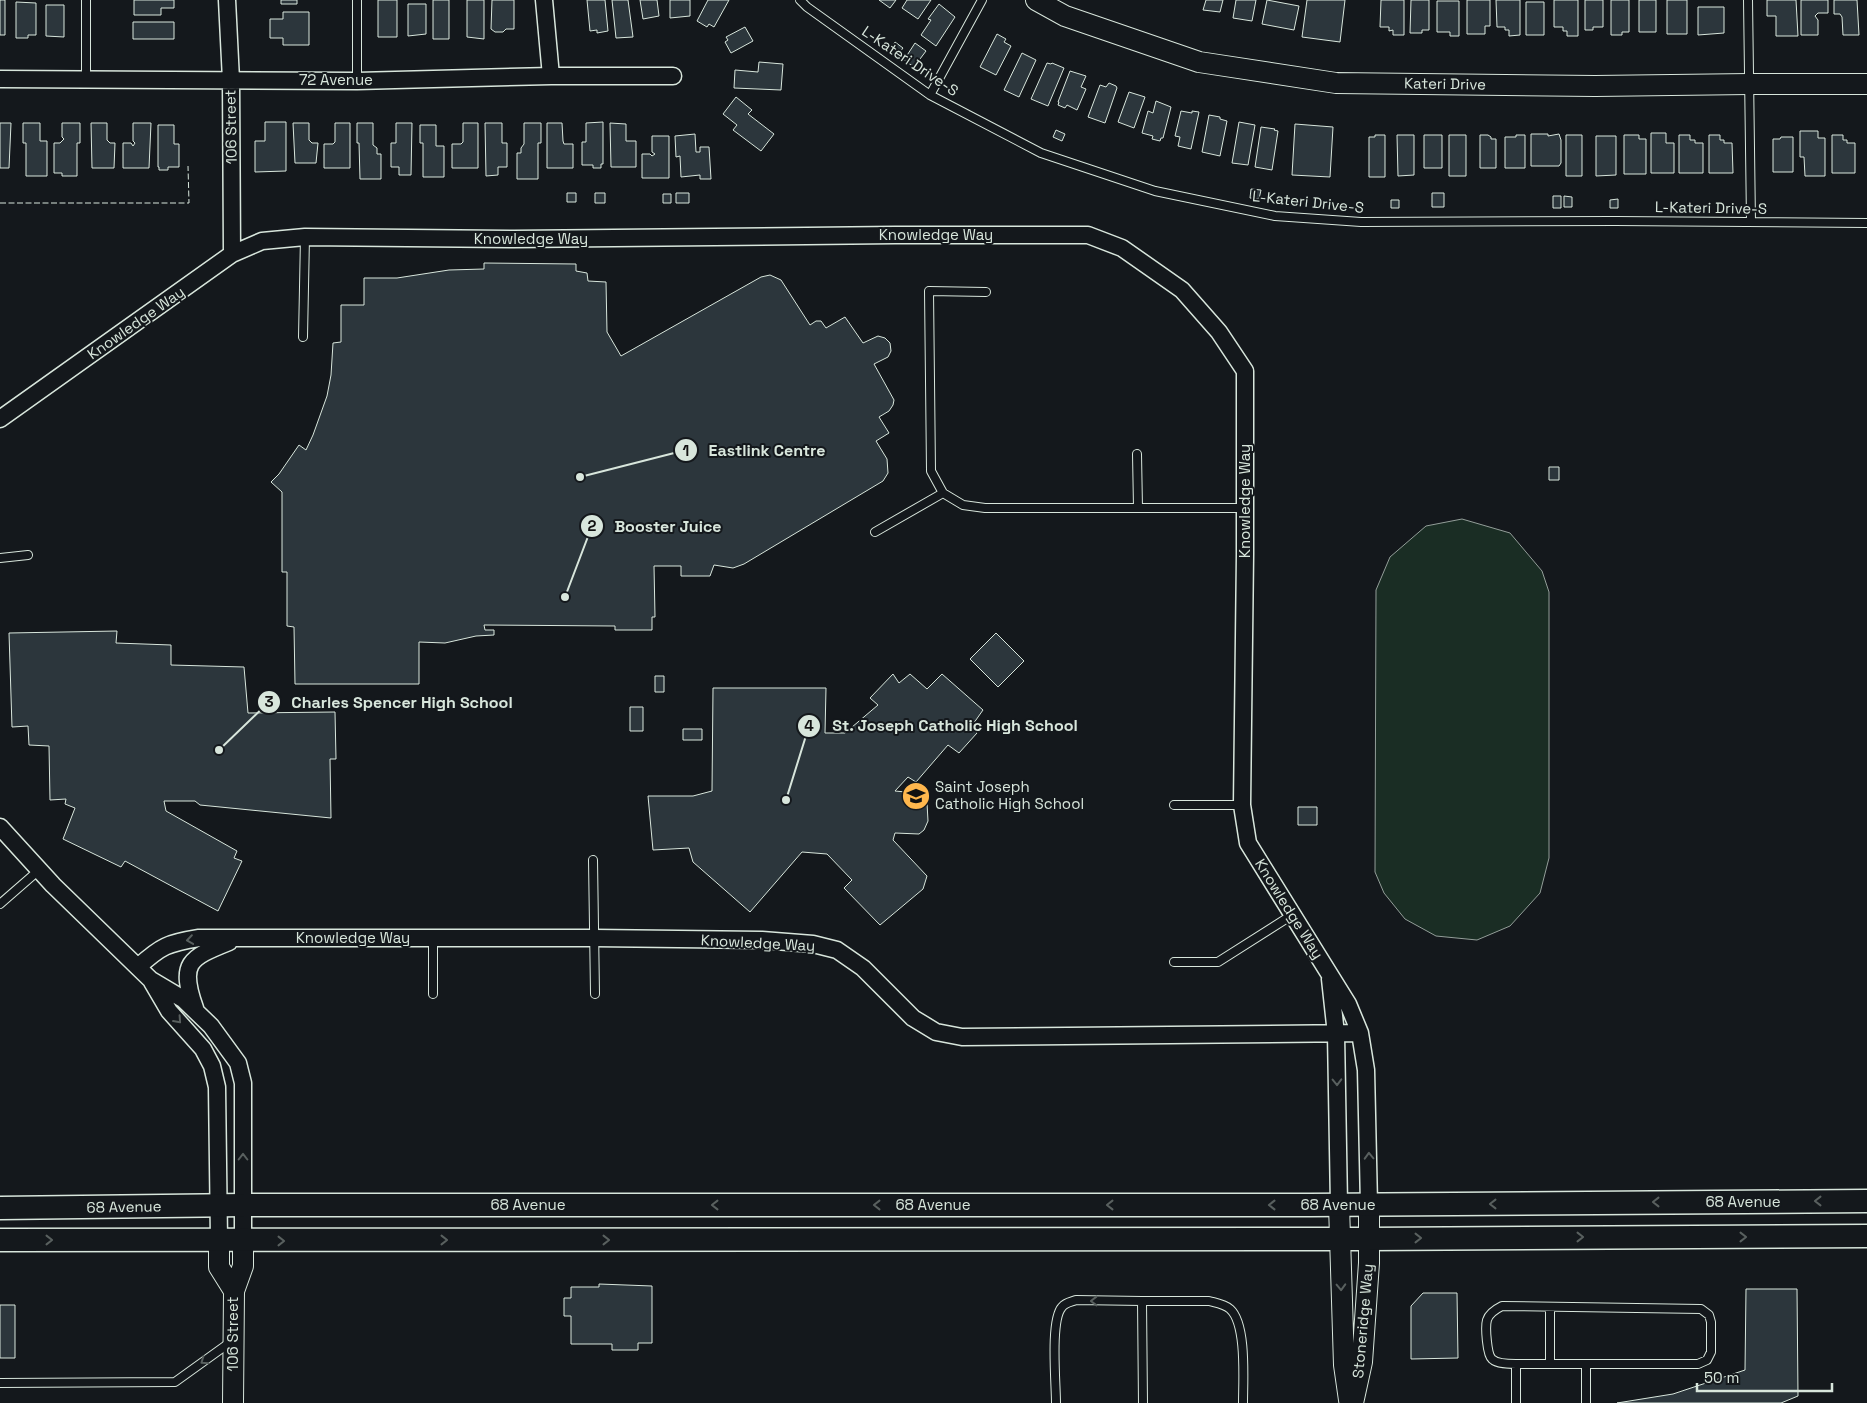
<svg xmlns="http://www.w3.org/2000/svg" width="1867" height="1403" font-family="'Space Grotesk',sans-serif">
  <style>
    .green { fill: #1a2d24; stroke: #939e99 }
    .building { fill: #2c363c; stroke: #d8e6dc }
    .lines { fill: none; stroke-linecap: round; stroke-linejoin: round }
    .service-casing { stroke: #d8e6dc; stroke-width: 10 }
    .minor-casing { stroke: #d8e6dc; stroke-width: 19 }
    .tertiary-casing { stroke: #d8e6dc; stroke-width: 22 }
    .secondary-casing { stroke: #d8e6dc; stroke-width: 25 }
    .service { stroke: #14181c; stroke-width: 8 }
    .minor { stroke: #14181c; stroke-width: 16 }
    .tertiary { stroke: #14181c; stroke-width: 20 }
    .secondary { stroke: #14181c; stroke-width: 22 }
    .fence { stroke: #d8e6dc; stroke-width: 1; stroke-dasharray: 6 2.5; stroke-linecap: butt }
    .oneway { stroke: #59605f }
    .labels { text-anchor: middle; stroke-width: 4; stroke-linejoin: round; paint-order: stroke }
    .street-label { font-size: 15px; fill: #d8e6dc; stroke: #14181c }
    .poi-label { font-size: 15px; fill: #d8e6dc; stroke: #14181c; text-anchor: start }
    .leader { fill: none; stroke: #d8e6dc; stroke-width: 2 }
    .callout-dot { fill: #d8e6dc; stroke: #14181c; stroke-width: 2 }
    .mark-label { font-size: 15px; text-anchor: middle; font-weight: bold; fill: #111 }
    .callout-label { font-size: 16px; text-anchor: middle; font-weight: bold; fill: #d8e6dc; stroke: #14181c; stroke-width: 4; stroke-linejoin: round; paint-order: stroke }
  </style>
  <rect width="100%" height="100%" fill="#14181c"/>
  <path class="green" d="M1462,519L1510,533L1542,571L1549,592V858L1540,893L1510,926L1477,940L1436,936L1405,919L1384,893L1375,872L1376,590L1390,557L1426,526Z"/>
  <path class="building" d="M0,0H5V35H0Z
    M134,0H174V8H161V15H134Z
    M281,0H297V4H281Z
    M378,0H397V37H378Z
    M433,0H449V39H433Z
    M467,0H484V39L467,37Z
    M492,0H514V29H506L503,32H495L491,29Z
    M587,0H605L608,31L597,33V30L590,31Z
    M612,0H628L633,37L616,38Z
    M640,0H657L659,16L643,19Z
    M670,0H690V16L670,18Z
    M708,0H729L714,27L709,24L707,27L697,21Z
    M879,0H896L890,8Z
    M907,0H931L918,19L902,8Z
    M1206,0H1223L1220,12L1203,10Z
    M1236,0H1256L1252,21L1233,18Z
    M1267,0L1299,6L1294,30L1262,24Z
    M1307,0H1345L1340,42L1302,37Z
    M1381,0H1404V35H1393V30L1389,31V27H1380Z
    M1411,0H1429V30H1422V33H1410Z
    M1467,0H1490V26H1485V34H1467Z
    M1496,0H1520V35L1509,36V30H1505V27H1497Z
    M1554,0H1578V36H1567V31H1563V27H1554Z
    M1585,0H1603V27H1593V30H1585Z
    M1611,0H1629V32H1622V35H1611Z
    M1639,0H1656V32H1639Z
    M1667,0H1687V34H1667Z
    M1767,0H1796L1798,36H1776V16H1767Z
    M1801,0H1828V13H1818L1815,16L1818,20V35H1801Z
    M1834,0H1857L1859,35H1843L1842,17L1840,14H1834Z
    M1437,1H1459V36H1450V32H1437Z
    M16,2L36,3V35H28V38H16Z
    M1526,2H1544V35H1526Z
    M408,4H426V34L408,36Z
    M939,4L955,17L936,46L921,35L931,20L928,19Z
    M46,5H64V37L46,36Z
    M1698,7H1724V33L1698,35Z
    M283,12H309V45H283V38H270V19H283Z
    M133,22H174V39H133Z
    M745,27L753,41L731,53L725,42L728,40L726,37Z
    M997,34L1006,39L1004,42L1011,46L996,75L980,67Z
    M895,42L903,48L896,57L888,52Z
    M915,43L926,51L914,67L904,60Z
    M1022,53L1036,60L1019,97L1004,90Z
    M759,62L783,64L781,90L734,88L735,70L758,72Z
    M1047,63L1051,64L1052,63L1064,68L1048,106L1031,99Z
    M1070,71L1086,76L1081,87L1086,89L1077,110L1067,105L1065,108L1058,105L1059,102H1058Z
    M1109,83L1116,86L1117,88L1105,123L1088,117L1100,85L1106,87Z
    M1129,92L1145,97L1134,128L1118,122Z
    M736,97L752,110L748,114L774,134L761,151L733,130L737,125L723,114Z
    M1156,101L1171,107L1163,138H1161L1160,141L1152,139L1153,136L1142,133L1148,111L1153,113Z
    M1181,111L1192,113V111L1199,112L1191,149L1178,146L1180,137L1175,136Z
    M1209,115L1220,117V119L1227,121L1220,156L1202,152Z
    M265,122H286V171L255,172V141H265Z
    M603,122V164H601V168H593V165H582V142H586V123Z
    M1239,122L1255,125L1248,165L1232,163Z
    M0,123H11L9,168H0Z
    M23,123H40V141H47V176H26V143H23Z
    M62,123H80V143H77V176H62V173H54V143H60L64,139L62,137Z
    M91,123H107V140L110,143H115L114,168H92Z
    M133,123H151L149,168H123V143H131L133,146L135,143L133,141Z
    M293,123H309V140L312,143H318L316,163H295Z
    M335,123H350V168H324V144H333L335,142Z
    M357,123H373V145L377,148V154H381V179H360L359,143H357Z
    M396,123H412L411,175H399V167H391V143H396Z
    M463,123H478V168H452V144H461L463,142Z
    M485,123H502V143H507V167H498V175L486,176Z
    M524,123H541V143H538V179H517V153H521V148L524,144Z
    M547,123H562L563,141L564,144H573V168H547Z
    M610,123L626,124V141H636V167H611Z
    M1295,124L1333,127L1330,177L1292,175Z
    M158,125H174V144H179V167H168V170H159V167H158Z
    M420,125H436V146H444V177H423V143H420Z
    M1261,127L1275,129L1274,130L1278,131L1272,170L1255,167Z
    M1056,130L1065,134L1062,141L1053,137Z
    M1800,131H1818V138H1825V176H1805L1804,157H1800Z
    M1651,133H1666V143H1674V173H1651Z
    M695,134L696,152H700V147H709L711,179H700V175L681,177L680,156L676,157L675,136Z
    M1531,134H1548V136L1559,134L1561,140V163L1559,166H1531Z
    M1375,135H1385V177H1369V137H1375Z
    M1397,135H1414V175L1398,176Z
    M1424,135H1442V168H1424Z
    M1449,135H1466V176H1449Z
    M1480,135H1488L1491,137V139H1496V168H1480Z
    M1516,135H1525V168H1505V137H1516Z
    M1566,135H1582V176H1566Z
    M1624,135H1639V139H1646V174H1624Z
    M1679,135H1690V140H1695V143H1703V173H1679Z
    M1709,135H1720V140H1724V143H1732L1733,173H1709Z
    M1832,135H1843V140H1847V143H1855V173H1832Z
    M652,136H669V178H642V154H650L652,156L655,154L652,152Z
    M1596,136H1616V175L1596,176Z
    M1781,137H1793V172H1773V139H1780Z
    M1251,189L1261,190L1259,199L1250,198Z
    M567,193H576V202H567Z
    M595,193H605V203H595Z
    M676,193H689V203H676Z
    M1432,193H1444V207H1432Z
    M663,194H671V203H663Z
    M1553,196H1561V208H1553Z
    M1564,196L1572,197V207H1564Z
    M1618,199V208H1610V200Z
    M1391,200H1399V208H1391Z
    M484,263L576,264V271L587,273L588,281L606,282L607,332L621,356L761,277L770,275L781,280L810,325L816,321H821L826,328L845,317L863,343L878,336L885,338L890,343L891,351L888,357L874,364L894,400L893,405L889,411L879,417L889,433L876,441L887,459L888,473L883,481L744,564L733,568L714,565L710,576H681V566H654L655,617H652V630H615V626L484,625L485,630H494V635L476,636L445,643L419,642V684H295L294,627L287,626V572H282V492L271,482L279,474L299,445L306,450L313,435L327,396L331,375L333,343L341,342V305H364V278H397L449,270L484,269Z
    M1549,467H1559V480H1549Z
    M117,631L116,643L171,645V665L244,667L248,713L335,712L336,759H330L331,818L200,805L195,801H164L166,811L237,851L234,858L242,861L218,911L125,861L121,867L63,839L75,808L65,804L66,799L50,800L49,746L29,745L28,726L12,727L9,633Z
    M996,633L1024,661L998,687L970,659Z
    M893,674L899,683L910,674L927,689L942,674L983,710L971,727L977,733L959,753L948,745L916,782L908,777L895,791L916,793L927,803L928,821L924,830L919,834L895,833L893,840L927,876L923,889L880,925L844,888L852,880L827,854L802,852L750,912L693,862L689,848L653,850L648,796H693L712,791L713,688H826L825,733H845L878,705L870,698Z
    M655,676H664V692H655Z
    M630,707H643V731H630Z
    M683,729H702V740H683Z
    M1298,807H1317V825H1298Z
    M599,1284L652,1286V1343H638V1350H612V1344H571V1316H564V1298H571V1287H599Z
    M1746,1289H1797L1798,1396L1781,1403H1617L1673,1394L1745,1370Z
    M1423,1293H1457L1458,1358L1411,1359V1306Z
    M0,1305H15V1358H0Z"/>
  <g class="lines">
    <defs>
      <path id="service" d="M357,0V81
        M800,0L807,7L930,95L1041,153L1155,191L1275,216L1361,222L1615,221L1867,223
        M1748,0L1751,222
        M86,79V0
        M930,95L982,0
        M986,292L929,291L931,471L943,493L963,505L985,508H1245
        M303,337L305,237
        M1137,454L1138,508
        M875,532L943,493
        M0,558L28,555
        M1174,805H1242
        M593,860L595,994
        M0,904L39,870
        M1174,962H1218L1292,915
        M433,994V937
        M1502,1306L1701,1309L1709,1315L1711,1322V1352L1707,1360L1698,1364H1516C1509,1364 1497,1364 1492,1359C1487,1355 1485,1327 1487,1320C1489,1313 1496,1309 1502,1306Z
        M1550,1307V1364
        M1516,1364V1403
        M1586,1364V1403
        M0,1383L175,1382L232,1341
        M1056,1403C1056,1383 1050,1320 1062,1307C1066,1302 1071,1302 1076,1300L1142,1301
        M1143,1403L1142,1301H1209C1216,1303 1224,1304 1230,1309C1247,1324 1243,1381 1243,1403"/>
      <path id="minor" d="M227,0L231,80L232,254
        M544,0L551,76
        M0,79L357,81L551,76H673
        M0,419L232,254L262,241L305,237L514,239L895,235H1088L1122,248L1182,290L1219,332L1245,371V554L1242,805L1248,843L1348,1004L1360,1033L1366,1070L1369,1205
        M0,827L53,885L151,980L183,999L211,1026L238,1063L243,1083V1241
        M138,967C161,946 168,943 199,938H594L762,940L813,944L837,950L863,968L913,1018L936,1032L962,1037L1360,1033
        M1330,979L1336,1034L1339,1205
        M152,982L169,1011L203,1049L212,1066L217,1087L219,1240
        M195,1008C179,963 189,958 229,942"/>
      <path id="tertiary" d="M1036,0L1065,16L1199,62L1336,83L1595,86L1749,84H1867
        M1339,1205L1344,1365L1349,1400
        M219,1240V1267L234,1291L233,1403
        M234,1291L243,1266V1241
        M1353,1403L1362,1362L1369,1263V1205"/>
      <path id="secondary" d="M0,1208L244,1205H1310L1867,1201
        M0,1240L1369,1239L1867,1236"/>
    </defs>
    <use href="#service" class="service-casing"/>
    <use href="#minor" class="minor-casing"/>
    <use href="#tertiary" class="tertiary-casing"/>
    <use href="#secondary" class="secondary-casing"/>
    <use href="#service" class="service"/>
    <use href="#minor" class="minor"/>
    <use href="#tertiary" class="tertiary"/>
    <use href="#secondary" class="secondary"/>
    <path class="fence" d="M0,203H189L188,166"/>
  </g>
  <defs><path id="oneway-chevron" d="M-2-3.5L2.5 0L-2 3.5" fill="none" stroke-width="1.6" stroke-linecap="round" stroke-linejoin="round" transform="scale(1.25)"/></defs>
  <g class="oneway">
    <use href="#oneway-chevron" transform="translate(190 940) rotate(172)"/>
    <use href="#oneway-chevron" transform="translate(178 1020) rotate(48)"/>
    <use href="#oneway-chevron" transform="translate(1337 1082) rotate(89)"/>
    <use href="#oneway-chevron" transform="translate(1369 1156) rotate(-92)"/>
    <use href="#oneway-chevron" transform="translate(243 1157) rotate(-90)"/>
    <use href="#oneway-chevron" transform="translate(1818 1201) rotate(180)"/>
    <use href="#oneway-chevron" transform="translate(1656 1202) rotate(180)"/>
    <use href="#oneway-chevron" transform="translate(1493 1204) rotate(180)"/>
    <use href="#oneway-chevron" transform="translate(715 1205) rotate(180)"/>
    <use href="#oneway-chevron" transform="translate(877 1205) rotate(180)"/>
    <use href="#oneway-chevron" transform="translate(1110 1205) rotate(180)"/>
    <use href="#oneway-chevron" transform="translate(1272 1205) rotate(180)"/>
    <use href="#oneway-chevron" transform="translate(1580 1237)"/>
    <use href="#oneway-chevron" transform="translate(1743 1237)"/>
    <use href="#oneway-chevron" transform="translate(1418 1238)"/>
    <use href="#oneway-chevron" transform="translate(49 1240)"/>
    <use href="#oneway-chevron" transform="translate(444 1240)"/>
    <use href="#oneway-chevron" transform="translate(606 1240)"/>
    <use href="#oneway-chevron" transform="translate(281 1241)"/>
    <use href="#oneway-chevron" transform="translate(1341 1287) rotate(88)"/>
    <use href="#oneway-chevron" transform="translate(1094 1301) rotate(-180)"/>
    <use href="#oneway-chevron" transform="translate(204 1361) rotate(145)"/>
  </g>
  <defs>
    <symbol id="school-disc" viewBox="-11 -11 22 22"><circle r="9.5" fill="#ffb74d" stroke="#14181c"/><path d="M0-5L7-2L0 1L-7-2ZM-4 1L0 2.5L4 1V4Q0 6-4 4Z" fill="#111"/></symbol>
  </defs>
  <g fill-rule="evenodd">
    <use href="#school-disc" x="900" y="780" width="32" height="32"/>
  </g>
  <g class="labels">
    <g class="street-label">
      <text transform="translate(910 61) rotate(34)" y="5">L-Kateri Drive-S</text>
      <text x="336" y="85">72 Avenue</text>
      <text transform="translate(1445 84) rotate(1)" y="5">Kateri Drive</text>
      <text transform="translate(231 127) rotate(-91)" y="5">106 Street</text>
      <text transform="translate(1308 202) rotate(6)" y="5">L-Kateri Drive-S</text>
      <text transform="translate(1711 208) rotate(1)" y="5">L-Kateri Drive-S</text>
      <text x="936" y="240">Knowledge Way</text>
      <text x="531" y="244">Knowledge Way</text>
      <text transform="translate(136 323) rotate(-35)" y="5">Knowledge Way</text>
      <text transform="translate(1245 501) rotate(-90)" y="5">Knowledge Way</text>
      <text transform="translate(1289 909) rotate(58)" y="5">Knowledge Way</text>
      <text x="353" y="943">Knowledge Way</text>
      <text transform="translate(758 943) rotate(3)" y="5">Knowledge Way</text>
      <text x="1743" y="1207">68 Avenue</text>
      <text x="528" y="1210">68 Avenue</text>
      <text x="933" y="1210">68 Avenue</text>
      <text x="1338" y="1210">68 Avenue</text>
      <text transform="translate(124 1207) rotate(-1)" y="5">68 Avenue</text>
      <text transform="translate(1363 1321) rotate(-85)" y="5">Stoneridge Way</text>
      <text transform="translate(233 1334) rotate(-90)" y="5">106 Street</text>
    </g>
    <g class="poi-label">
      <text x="935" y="792">Saint Joseph<tspan x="935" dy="17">Catholic High School</tspan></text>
    </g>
  </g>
  <path class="leader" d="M580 477L686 450M565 597L592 526M219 750L269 702M786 800L809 726"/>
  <g class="callout-dot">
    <circle cx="580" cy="477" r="5"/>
    <circle cx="565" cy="597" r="5"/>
    <circle cx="219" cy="750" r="5"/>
    <circle cx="786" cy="800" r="5"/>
    <circle cx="686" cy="450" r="12"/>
    <circle cx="592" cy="526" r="12"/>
    <circle cx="269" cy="702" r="12"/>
    <circle cx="809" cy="726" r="12"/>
  </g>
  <g class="mark-label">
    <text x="686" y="456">1</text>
    <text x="592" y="531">2</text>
    <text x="269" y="707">3</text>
    <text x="809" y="731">4</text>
  </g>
  <g class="callout-label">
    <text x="767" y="456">Eastlink Centre</text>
    <text x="668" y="532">Booster Juice</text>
    <text x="402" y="708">Charles Spencer High School</text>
    <text x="955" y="731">St. Joseph Catholic High School</text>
  </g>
  <path d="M1697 1383v8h135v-8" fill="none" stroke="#d8e6dc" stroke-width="2.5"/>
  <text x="1704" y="1383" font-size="15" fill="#d8e6dc" stroke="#14181c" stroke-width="4" paint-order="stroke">50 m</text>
</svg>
